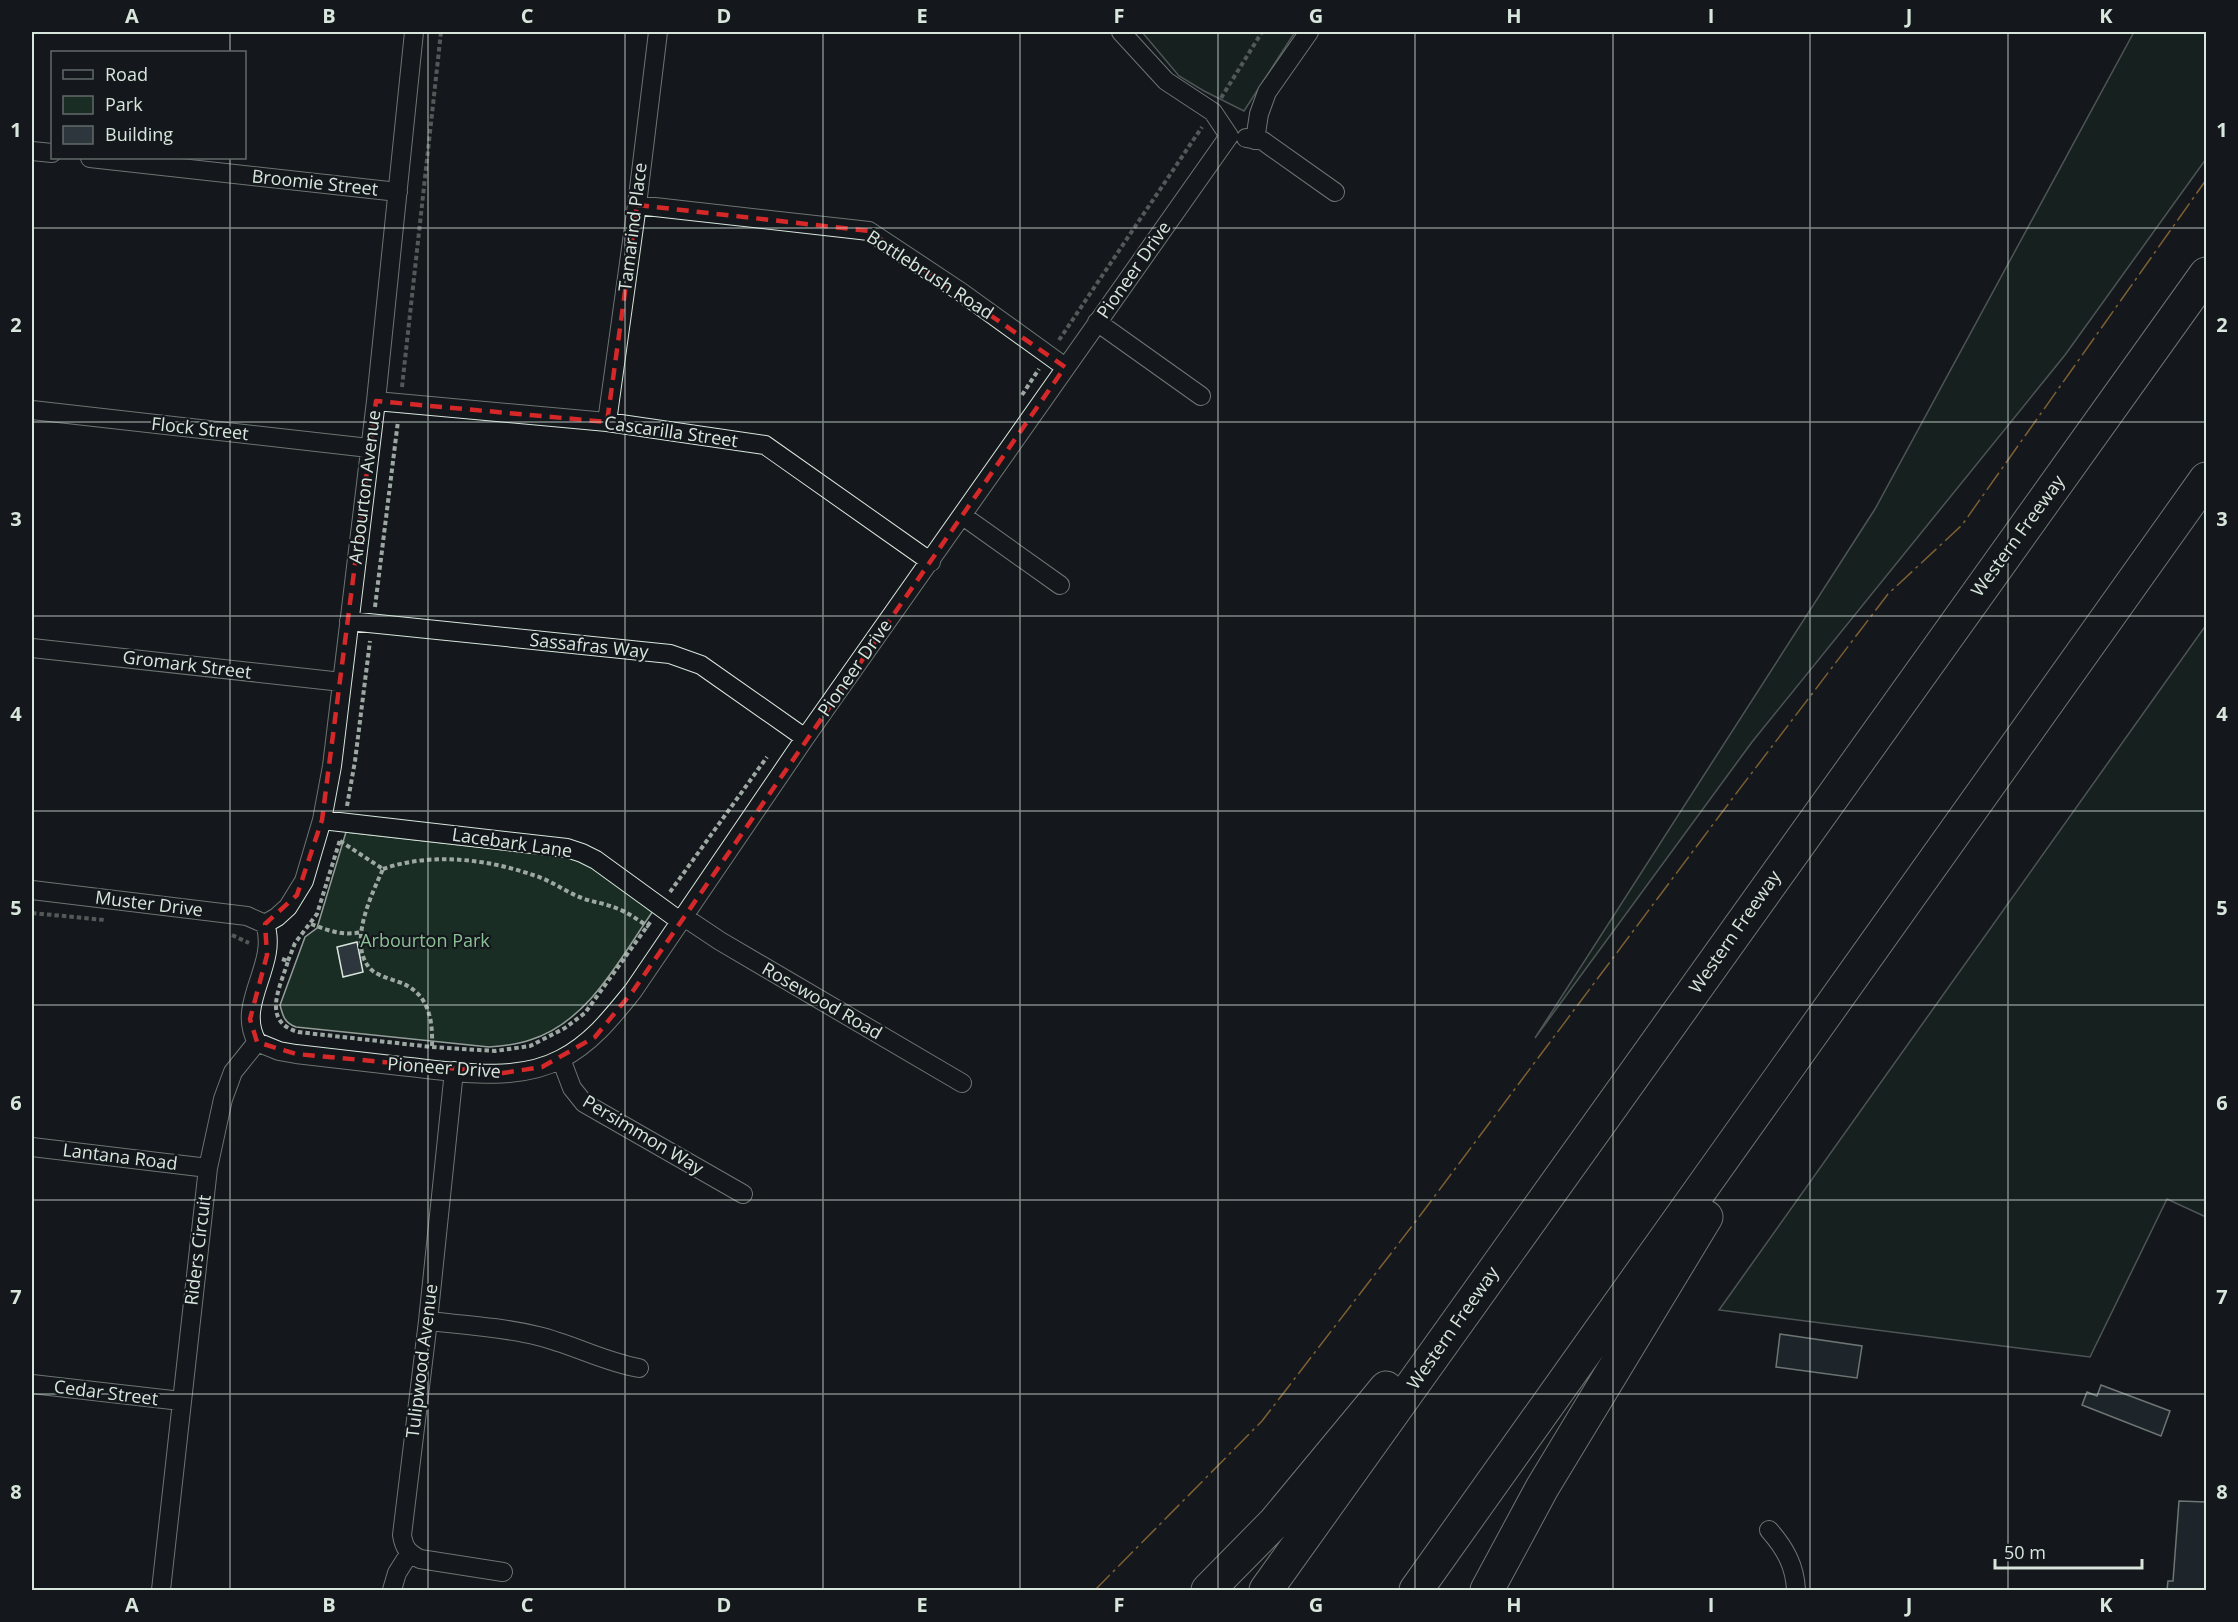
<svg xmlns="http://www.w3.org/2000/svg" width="2238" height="1622" font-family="'Open Sans',sans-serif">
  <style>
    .green { fill: #1a2d24; stroke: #939e99; stroke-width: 1.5 }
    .building { fill: #2c363c; stroke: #d8e6dc; stroke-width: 1.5 }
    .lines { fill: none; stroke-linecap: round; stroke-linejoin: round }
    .street-casing { stroke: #d8e6dc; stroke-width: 20 }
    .highway-casing { stroke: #d8e6dc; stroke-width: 35 }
    .path { stroke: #9da8a2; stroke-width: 4; stroke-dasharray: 4.5 3; stroke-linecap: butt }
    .street { stroke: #14181c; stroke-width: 18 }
    .highway { stroke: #14181c; stroke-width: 33 }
    .power { stroke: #ffb74d; stroke-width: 1.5; stroke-dasharray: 21 4.5 3 4.5; stroke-linecap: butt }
    .marked { fill: none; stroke: #d62828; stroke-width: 4.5; stroke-dasharray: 12 8; stroke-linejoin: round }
    .grid { fill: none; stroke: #d8e6dc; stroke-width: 1.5; stroke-opacity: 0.55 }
    .labels { text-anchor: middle; stroke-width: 4.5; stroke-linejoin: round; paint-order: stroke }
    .street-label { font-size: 18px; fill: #d8e6dc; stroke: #14181c }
    .park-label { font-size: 18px; fill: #8ac095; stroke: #14181c }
    .neatline { fill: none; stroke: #d8e6dc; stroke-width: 2 }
    .grid-label { font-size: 20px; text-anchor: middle; font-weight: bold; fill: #d8e6dc }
  </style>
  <rect width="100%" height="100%" fill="#14181c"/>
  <path class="green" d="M1142,32H1295L1244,111L1204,91L1179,76Z
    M2134,32H2206V159L2065,355L1752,742L1535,1038L1875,509Z
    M2206,625V1217L2167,1199L2090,1357L1719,1310Z
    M346,832L575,858L594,867L653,911C620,958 589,1022 530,1040C516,1045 503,1046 489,1047L296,1027C285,1023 283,1017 280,1005L305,937L317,928Z"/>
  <path class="building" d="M357,942L363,972L343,977L337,947Z
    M1780,1334L1862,1346L1857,1378L1776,1367Z
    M2101,1385L2170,1411L2161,1436L2082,1405L2087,1392L2097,1396Z
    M2179,1501L2206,1502V1590H2167L2168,1581H2173Z"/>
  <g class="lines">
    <defs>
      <path id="street" d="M1246,138L1263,141L1335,192
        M1255,140L1259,114L1267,92L1309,32
        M32,151L52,153
        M90,158L398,192
        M637,205L869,231L961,292L1065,367
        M1097,322L1201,396
        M376,401L607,422L765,445L931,562
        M32,410L369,448
        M607,422L637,205L658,32
        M963,516L1060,585
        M349,621L670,654L701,665L805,738
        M32,648L342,682
        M322,820L567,848L582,853L596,860L680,921
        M32,890L247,916L265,924
        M684,917L720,941L962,1083
        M265,924L277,917L288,907L304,881L322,820L332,766L376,401L414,32
        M257,1042L279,1051L296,1054C330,1058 365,1062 400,1066C451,1071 514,1084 561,1059C592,1043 612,1017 633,991L805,738L1229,136L1213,112L1166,81L1121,32
        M257,1042C235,1003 279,965 265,924
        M561,1059L572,1088L584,1103L743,1194
        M454,1071L428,1321L402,1535C404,1548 408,1553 420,1559L503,1572
        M32,1147L208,1168
        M428,1321C464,1325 502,1327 538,1336C572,1344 604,1362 639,1368
        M32,1384L181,1401
        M1769,1530C1785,1548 1795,1566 1796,1590
        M161,1590L208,1168L223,1099L233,1072L257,1042
        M392,1590L397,1573L409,1554"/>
      <path id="highway" d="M1208,1590L1275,1522L1386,1388
        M1266,1590L2206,274
        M1416,1590L2206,479
        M1487,1590L1542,1488L1706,1217"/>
    </defs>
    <use href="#street" class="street-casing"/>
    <use href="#highway" class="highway-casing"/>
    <path class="path" d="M1221,98L1262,32
      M1059,340L1202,127
      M402,387L441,32
      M1022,395L1039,369
      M375,607L398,421
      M347,806L355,761L370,641
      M340,841L383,869C372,894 349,940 368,966C373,974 387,978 396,981C428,991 433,1017 432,1047
      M383,869C431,852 488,859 536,876C552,881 566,892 582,898C592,902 603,903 613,907C626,911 638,920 649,927
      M670,892L767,757
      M32,913L105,920
      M311,924C329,931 343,936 362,932
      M232,935L249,943
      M282,959L288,961C280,988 261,1021 298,1032L432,1047L495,1051L530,1046L565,1028L585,1013L651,921
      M288,961L295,943L317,914L340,840"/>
    <use href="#street" class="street"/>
    <use href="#highway" class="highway"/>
    <path class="power" d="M1095,1590L1262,1421L1419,1217L1735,795L1888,594L1962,525L2206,180"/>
  </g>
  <path d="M0 0H2238V1622H0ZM637,205L869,231L1065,367L633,991L595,1037L542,1067L503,1073L296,1054L257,1042L250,1019L267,955L265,924L297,895L322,820L376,401L607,422Z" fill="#14181c" fill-opacity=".55" fill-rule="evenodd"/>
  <path class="marked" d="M637,205L869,231L1065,367L633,991L595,1037L542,1067L503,1073L296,1054L257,1042L250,1019L267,955L265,924L297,895L322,820L376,401L607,422Z"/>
  <path class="grid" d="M230,32V52M428,32V1590M625,32V1590M823,32V1590M1020,32V1590M1218,32V1590M1415,32V1590M1613,32V1590M1810,32V1590M2008,32V1590M230,158V1590M32,228H2206M32,422H2206M32,616H2206M32,811H2206M32,1005H2206M32,1200H2206M32,1394H2206"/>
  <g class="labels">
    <g class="street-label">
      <text transform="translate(315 183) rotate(6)" y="6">Broomie Street</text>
      <text transform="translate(633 227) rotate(-83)" y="6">Tamarind Place</text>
      <text transform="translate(1134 270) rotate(-55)" y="6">Pioneer Drive</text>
      <text transform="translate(930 275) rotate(33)" y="6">Bottlebrush Road</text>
      <text transform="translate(200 429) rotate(6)" y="6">Flock Street</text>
      <text transform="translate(671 432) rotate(8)" y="6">Cascarilla Street</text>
      <text transform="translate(365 487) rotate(-83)" y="6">Arbourton Avenue</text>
      <text transform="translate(2018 536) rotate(-54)" y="6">Western Freeway</text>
      <text transform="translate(589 646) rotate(6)" y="6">Sassafras Way</text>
      <text transform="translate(187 665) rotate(7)" y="6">Gromark Street</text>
      <text transform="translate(855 668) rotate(-55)" y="6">Pioneer Drive</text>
      <text transform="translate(512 843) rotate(8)" y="6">Lacebark Lane</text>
      <text transform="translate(149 904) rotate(7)" y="6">Muster Drive</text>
      <text transform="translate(1735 932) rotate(-55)" y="6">Western Freeway</text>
      <text transform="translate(822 1001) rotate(30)" y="6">Rosewood Road</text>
      <text transform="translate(444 1068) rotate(4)" y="6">Pioneer Drive</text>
      <text transform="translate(643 1135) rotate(31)" y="6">Persimmon Way</text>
      <text transform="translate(120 1157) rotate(7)" y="6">Lantana Road</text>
      <text transform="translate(198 1250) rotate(-83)" y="6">Riders Circuit</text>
      <text transform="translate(1453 1328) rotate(-55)" y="6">Western Freeway</text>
      <text transform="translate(422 1361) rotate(-83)" y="6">Tulipwood Avenue</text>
      <text transform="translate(106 1393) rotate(7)" y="6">Cedar Street</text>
    </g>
    <g class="park-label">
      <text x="425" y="947">Arbourton Park</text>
    </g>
  </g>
  <rect width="2238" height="1622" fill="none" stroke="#14181c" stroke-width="66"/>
  <rect x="51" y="51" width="195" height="108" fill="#14181c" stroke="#626a69" stroke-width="1.5"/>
  <rect x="63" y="70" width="30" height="9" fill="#14181c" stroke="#626a69" stroke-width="1.5"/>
  <text x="105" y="81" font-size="18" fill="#d8e6dc">Road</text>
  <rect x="63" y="96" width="30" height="18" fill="#1a2d24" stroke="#626a69" stroke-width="1.5"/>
  <text x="105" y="111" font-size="18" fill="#d8e6dc">Park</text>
  <rect x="63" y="126" width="30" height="18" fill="#2c363c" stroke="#626a69" stroke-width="1.5"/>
  <text x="105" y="141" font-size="18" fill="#d8e6dc">Building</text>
  <path d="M1995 1559v9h147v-9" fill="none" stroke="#d8e6dc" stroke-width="3"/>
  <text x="2004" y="1559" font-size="18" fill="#d8e6dc" stroke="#14181c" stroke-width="4.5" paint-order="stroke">50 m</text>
  <rect x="33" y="33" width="2172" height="1556" class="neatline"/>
  <g class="grid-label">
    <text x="132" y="23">A</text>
    <text x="329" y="23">B</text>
    <text x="527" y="23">C</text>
    <text x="724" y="23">D</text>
    <text x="922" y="23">E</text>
    <text x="1119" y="23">F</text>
    <text x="1316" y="23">G</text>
    <text x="1514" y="23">H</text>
    <text x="1711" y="23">I</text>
    <text x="1909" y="23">J</text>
    <text x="2106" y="23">K</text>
    <text x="16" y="137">1</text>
    <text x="2222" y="137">1</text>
    <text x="16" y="332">2</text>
    <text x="2222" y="332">2</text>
    <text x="16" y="526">3</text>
    <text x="2222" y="526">3</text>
    <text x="16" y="721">4</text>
    <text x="2222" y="721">4</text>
    <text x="16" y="915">5</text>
    <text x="2222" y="915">5</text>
    <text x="16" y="1110">6</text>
    <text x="2222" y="1110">6</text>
    <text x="16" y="1304">7</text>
    <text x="2222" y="1304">7</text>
    <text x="16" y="1499">8</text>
    <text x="2222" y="1499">8</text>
    <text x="132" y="1612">A</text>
    <text x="329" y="1612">B</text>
    <text x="527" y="1612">C</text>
    <text x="724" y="1612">D</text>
    <text x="922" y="1612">E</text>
    <text x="1119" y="1612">F</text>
    <text x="1316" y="1612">G</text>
    <text x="1514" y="1612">H</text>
    <text x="1711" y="1612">I</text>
    <text x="1909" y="1612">J</text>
    <text x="2106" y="1612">K</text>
  </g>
</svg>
